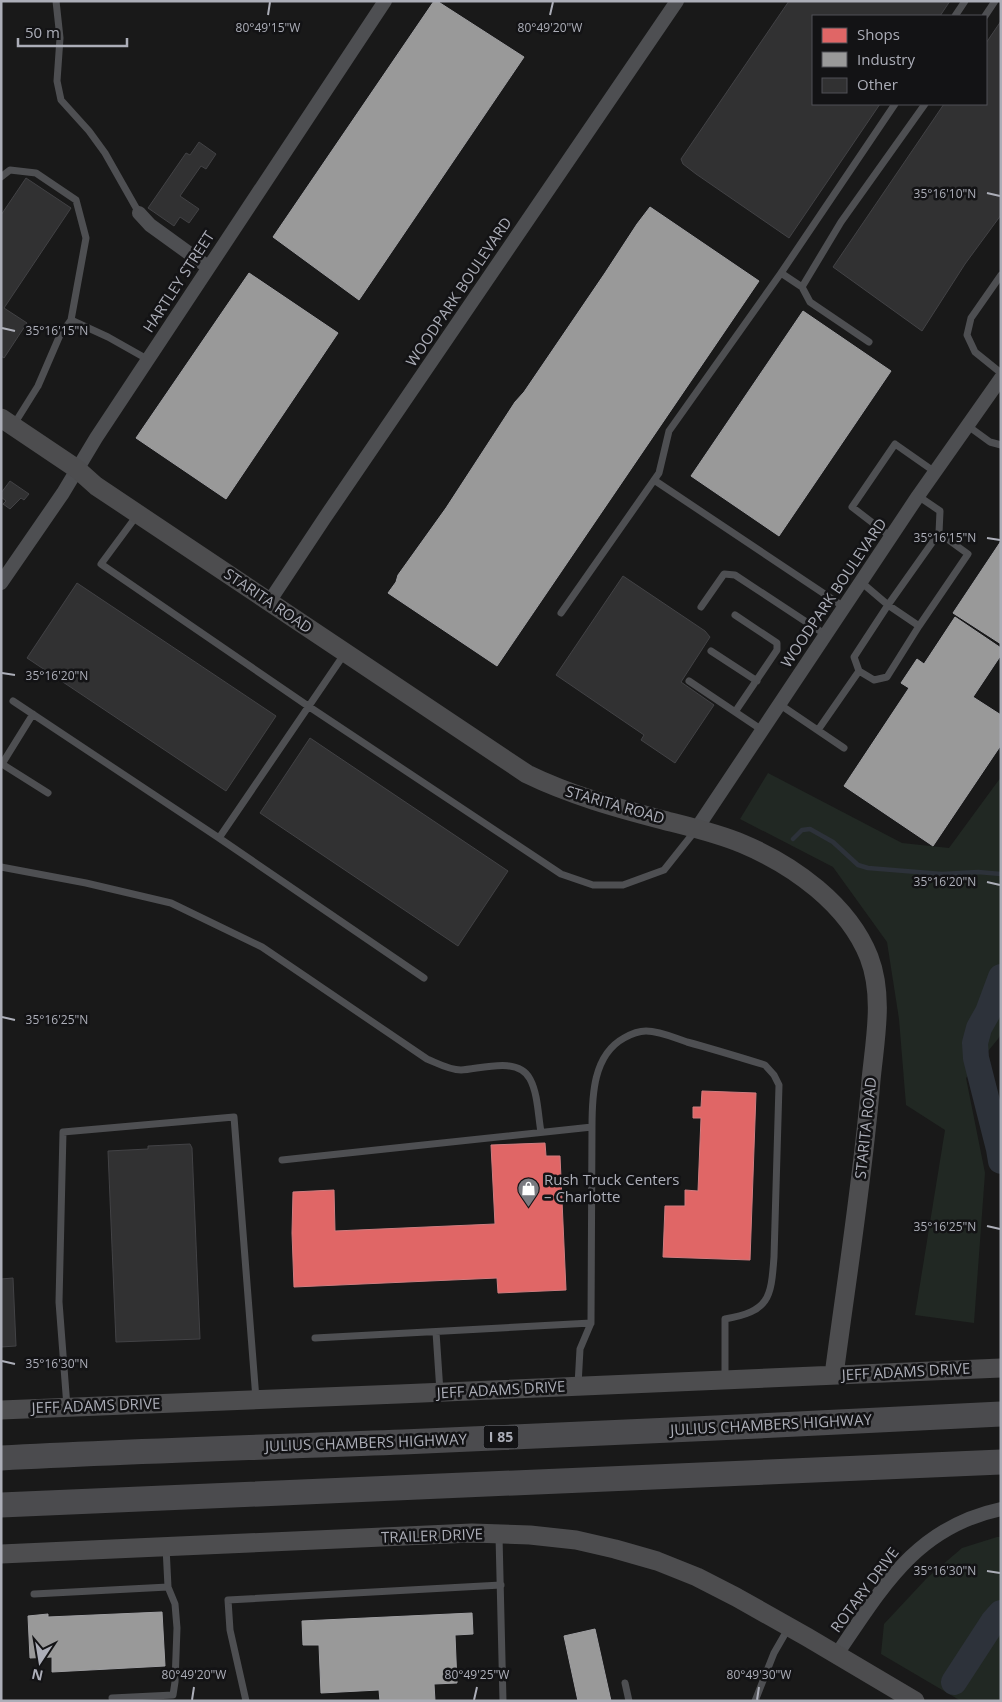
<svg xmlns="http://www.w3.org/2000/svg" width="1002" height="1702" font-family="'Open Sans',sans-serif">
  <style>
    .green { fill: #212823 }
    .shops { fill: #e06666; stroke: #d07c7f }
    .industry { fill: #999; stroke: #9f9fa2 }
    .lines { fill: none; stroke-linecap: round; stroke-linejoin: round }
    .stream { stroke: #2d323a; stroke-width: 4.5 }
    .river { stroke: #2d323a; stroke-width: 26 }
    .building { fill: #313132; stroke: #424245 }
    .lane { stroke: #4e4f52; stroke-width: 7 }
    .street { stroke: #4e4f52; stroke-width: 14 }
    .secondary { stroke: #4d4d4f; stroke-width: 19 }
    .highway { stroke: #4b4b4e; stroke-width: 25 }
    .ticks { fill: none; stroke: #acaeb8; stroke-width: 2 }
    .labels { text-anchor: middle; stroke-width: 5; stroke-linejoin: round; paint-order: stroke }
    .shield { fill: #131315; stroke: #7e8087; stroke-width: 1 }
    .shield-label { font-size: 14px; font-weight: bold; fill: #acaeb8 }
    .street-label { font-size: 15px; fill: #acaeb8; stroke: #131315 }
    .poi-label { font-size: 15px; fill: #acaeb8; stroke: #131315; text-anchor: start }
    .ticks-label { font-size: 12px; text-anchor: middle; fill: #acaeb8; stroke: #131315; stroke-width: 5; stroke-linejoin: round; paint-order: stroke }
  </style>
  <rect width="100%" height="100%" fill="#191919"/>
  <path class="green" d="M768,773L902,843L949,848L1001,777V1034L998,1039L966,1078L985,1173L974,1323L915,1315L945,1130L906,1105L899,1019L887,942L833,867L740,819Z
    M997,1537H1001V1701H961L881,1654L884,1624L926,1579L962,1548Z"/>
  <path class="shops" d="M702,1091L756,1093L750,1260L663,1257L665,1206H685V1190L698,1191L701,1118H693V1107H701Z
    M545,1143L546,1156H560L566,1290L498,1293L497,1278L294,1287L292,1233L293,1192L334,1190L335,1231L495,1224L491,1145Z"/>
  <path class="industry" d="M434,1H437L524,57L359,300L273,237Z
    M650,207L759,281L497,666L388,593L396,582L398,575L446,508L515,402L524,392L605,273L637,224Z
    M249,273L338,333L226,499L136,438Z
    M803,311L891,371L779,536L691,476Z
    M1001,541V644L953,613Z
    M955,617L1001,648V655L973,697L1001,715V745L933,846L844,786L909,688L901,683L917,659L924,664Z
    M162,1612L165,1666L52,1672V1657L30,1658L28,1616L48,1614V1617Z
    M472,1613L473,1634L455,1635L457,1683L434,1684L435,1701H380L379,1690L321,1693L319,1645H303L302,1621Z
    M595,1629L611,1701H578L564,1636Z"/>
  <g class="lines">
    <path class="stream" d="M793,839L802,830L810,829L833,842L858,865L868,868L942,874L978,872L1001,874"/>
    <path class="river" d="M1001,977L988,1012L979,1028L975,1043L976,1058L999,1149L1001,1161
      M954,1682L993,1622L1001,1613"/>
  </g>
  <path class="building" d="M789,1H950L940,16H813V104H880L789,238L696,174L683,164L681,159Z
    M1001,21V215L965,264L922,331L833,267L944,104H986V43Z
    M199,142L216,154L206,169L201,166L180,196L199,209L189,223L180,217L174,226L148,208L186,153L190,155Z
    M26,178L71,208L4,308L27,323L4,358L1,356V215Z
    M10,481L29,494L24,500L21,498L10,509L3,504L6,501L1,497V493Z
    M623,576L705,631L710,637L681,682L714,705L675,763L641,740L644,735L556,675Z
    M77,583L276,716L226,791L27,658Z
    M310,738L508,871L458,946L260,813Z
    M190,1144L192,1148L200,1339L116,1342L108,1151L148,1149V1146Z
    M13,1278L16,1346L1,1347V1279Z"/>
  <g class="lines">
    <path class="lane" d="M56,1L60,38L57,81L61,100L89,131L105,153L139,213
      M955,16L965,1
      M985,16L995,1
      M1,177L10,170L36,173L76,200L86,238L71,320
      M781,273L802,287L810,302L869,342
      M1001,275L971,318L967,335L975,352L1001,373
      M802,287L841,222L925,104
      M13,426L38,386L60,335L71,320L108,337L147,359
      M968,426L990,442L1001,445
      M654,480L844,607
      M138,514L101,564L308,706L561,874L593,885H623L664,870L695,831
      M891,537L852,507L895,444L935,472
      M861,582L888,605L939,533L940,511L918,496
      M701,607L724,574L735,575L826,635
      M561,613L659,473L669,431L781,273L895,104
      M735,615L777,643V650L735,712
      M919,626L887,677L874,680L859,671L854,657L888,605L919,626L968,554L939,533
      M711,651L757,681
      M689,681L762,730
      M13,701L219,838L345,653
      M779,704L844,748
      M33,714L2,764L48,793
      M818,730L859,671
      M219,838L424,978
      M1,867L86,883L171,903L262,947L427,1059C437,1063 449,1070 461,1070C481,1069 518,1056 530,1079C538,1094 538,1115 541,1132
      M592,1127C592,1096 593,1055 624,1038C631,1034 639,1031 646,1031C660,1031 675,1038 687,1042C713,1049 739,1057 765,1065L774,1075L779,1085L774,1257C771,1299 769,1311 725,1319V1379
      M282,1160L592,1127L591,1323L580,1349L578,1385
      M436,1332L440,1392
      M315,1338L591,1323
      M67,1407L59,1302L63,1132L234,1117L256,1399
      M499,1536L503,1701
      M34,1594L168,1587
      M625,1683L629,1701
      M112,1698L173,1695L175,1682L177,1628L175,1604L168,1587L166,1547
      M246,1701L230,1630L228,1600L501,1585
      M755,1701L774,1653L789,1627"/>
    <path class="street" d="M139,213L150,225L208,267
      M1,583L63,493L96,438L385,1
      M269,602L324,519L677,1
      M697,828L918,496L1001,378
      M837,1654C882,1588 916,1527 1001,1509"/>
    <path class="secondary" d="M1,418L77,469L96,486L527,774C570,795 617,808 663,820C690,827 717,833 743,844C793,865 848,904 869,957C884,996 875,1039 871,1080C863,1178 847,1276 834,1375
      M1,1410L399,1394L1001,1368
      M1,1554L472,1533L530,1535L576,1540L615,1549L657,1561L697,1577L736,1597L807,1637L915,1701"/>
    <path class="highway" d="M1,1458C135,1451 269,1447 403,1442C602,1434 802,1424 1001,1414
      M1,1505L1001,1462"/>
  </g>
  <path class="ticks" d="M268,15L270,2M550,15L553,2M987,193L1000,196M2,328L15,331M987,538L1000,540M2,673L15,675M987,882L1000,885M2,1017L15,1020M987,1226L1000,1229M2,1361L15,1364M987,1571L1000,1573M192,1700L194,1687M474,1700L477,1687M757,1700L759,1687"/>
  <defs>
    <symbol id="shop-pin" viewBox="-11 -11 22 30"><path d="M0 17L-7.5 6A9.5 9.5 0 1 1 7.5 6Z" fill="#797a80" stroke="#131315"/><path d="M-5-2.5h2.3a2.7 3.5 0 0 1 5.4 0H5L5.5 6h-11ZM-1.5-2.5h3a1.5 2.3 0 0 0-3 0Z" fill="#fff"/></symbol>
  </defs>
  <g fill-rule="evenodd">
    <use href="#shop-pin" x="516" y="1176" width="25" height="34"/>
  </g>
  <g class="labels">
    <rect class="shield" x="483.5" y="1425.5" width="35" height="23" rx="4"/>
    <g class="shield-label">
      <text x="501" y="1442">I 85</text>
    </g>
    <g class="street-label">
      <text transform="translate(179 282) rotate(-57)" y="5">HARTLEY STREET</text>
      <text transform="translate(459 292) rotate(-56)" y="5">WOODPARK BOULEVARD</text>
      <text transform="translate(834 593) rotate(-56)" y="5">WOODPARK BOULEVARD</text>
      <text transform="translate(268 601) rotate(34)" y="5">STARITA ROAD</text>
      <text transform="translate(615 805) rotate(16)" y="5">STARITA ROAD</text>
      <text transform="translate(866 1128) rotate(-84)" y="5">STARITA ROAD</text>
      <text transform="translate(906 1372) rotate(-3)" y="5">JEFF ADAMS DRIVE</text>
      <text transform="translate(501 1390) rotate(-3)" y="5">JEFF ADAMS DRIVE</text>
      <text transform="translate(96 1406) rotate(-2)" y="5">JEFF ADAMS DRIVE</text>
      <text transform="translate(771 1425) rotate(-3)" y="5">JULIUS CHAMBERS HIGHWAY</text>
      <text transform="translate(366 1443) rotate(-2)" y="5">JULIUS CHAMBERS HIGHWAY</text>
      <text transform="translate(432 1536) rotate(-2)" y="5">TRAILER DRIVE</text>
      <text transform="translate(865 1590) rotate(-53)" y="5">ROTARY DRIVE</text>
    </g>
    <g class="poi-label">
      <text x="544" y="1185">Rush Truck Centers<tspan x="544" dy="17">– Charlotte</tspan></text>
    </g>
  </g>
  <g class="ticks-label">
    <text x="268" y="32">80°49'15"W</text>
    <text x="550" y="32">80°49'20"W</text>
    <text x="945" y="198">35°16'10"N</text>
    <text x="57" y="335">35°16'15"N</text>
    <text x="945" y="542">35°16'15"N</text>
    <text x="57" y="680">35°16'20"N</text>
    <text x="945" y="886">35°16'20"N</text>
    <text x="57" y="1024">35°16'25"N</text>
    <text x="945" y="1231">35°16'25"N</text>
    <text x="57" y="1368">35°16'30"N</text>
    <text x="945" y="1575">35°16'30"N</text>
    <text x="194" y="1679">80°49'20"W</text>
    <text x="477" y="1679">80°49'25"W</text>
    <text x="759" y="1679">80°49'30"W</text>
  </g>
  <rect width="1002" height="1702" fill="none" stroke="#acaeb8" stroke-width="5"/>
  <rect x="812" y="15" width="175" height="90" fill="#131315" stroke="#505156"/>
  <rect x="822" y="28" width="25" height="15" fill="#e06666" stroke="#505156"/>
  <text x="857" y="40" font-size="15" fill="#acaeb8">Shops</text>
  <rect x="822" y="52" width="25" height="15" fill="#999999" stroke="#505156"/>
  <text x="857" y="65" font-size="15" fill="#acaeb8">Industry</text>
  <rect x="822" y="78" width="25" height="15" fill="#313132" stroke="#505156"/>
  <text x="857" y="90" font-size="15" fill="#acaeb8">Other</text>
  <g transform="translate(40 1662) rotate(192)" stroke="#131315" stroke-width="4" paint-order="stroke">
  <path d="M0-4L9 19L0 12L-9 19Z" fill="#acaeb8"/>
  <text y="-8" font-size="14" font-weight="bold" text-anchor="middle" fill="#acaeb8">N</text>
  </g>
  <path d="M18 38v8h109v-8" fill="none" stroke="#acaeb8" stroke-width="2.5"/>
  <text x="25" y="38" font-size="15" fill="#acaeb8" stroke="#131315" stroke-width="4" paint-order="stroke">50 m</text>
</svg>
